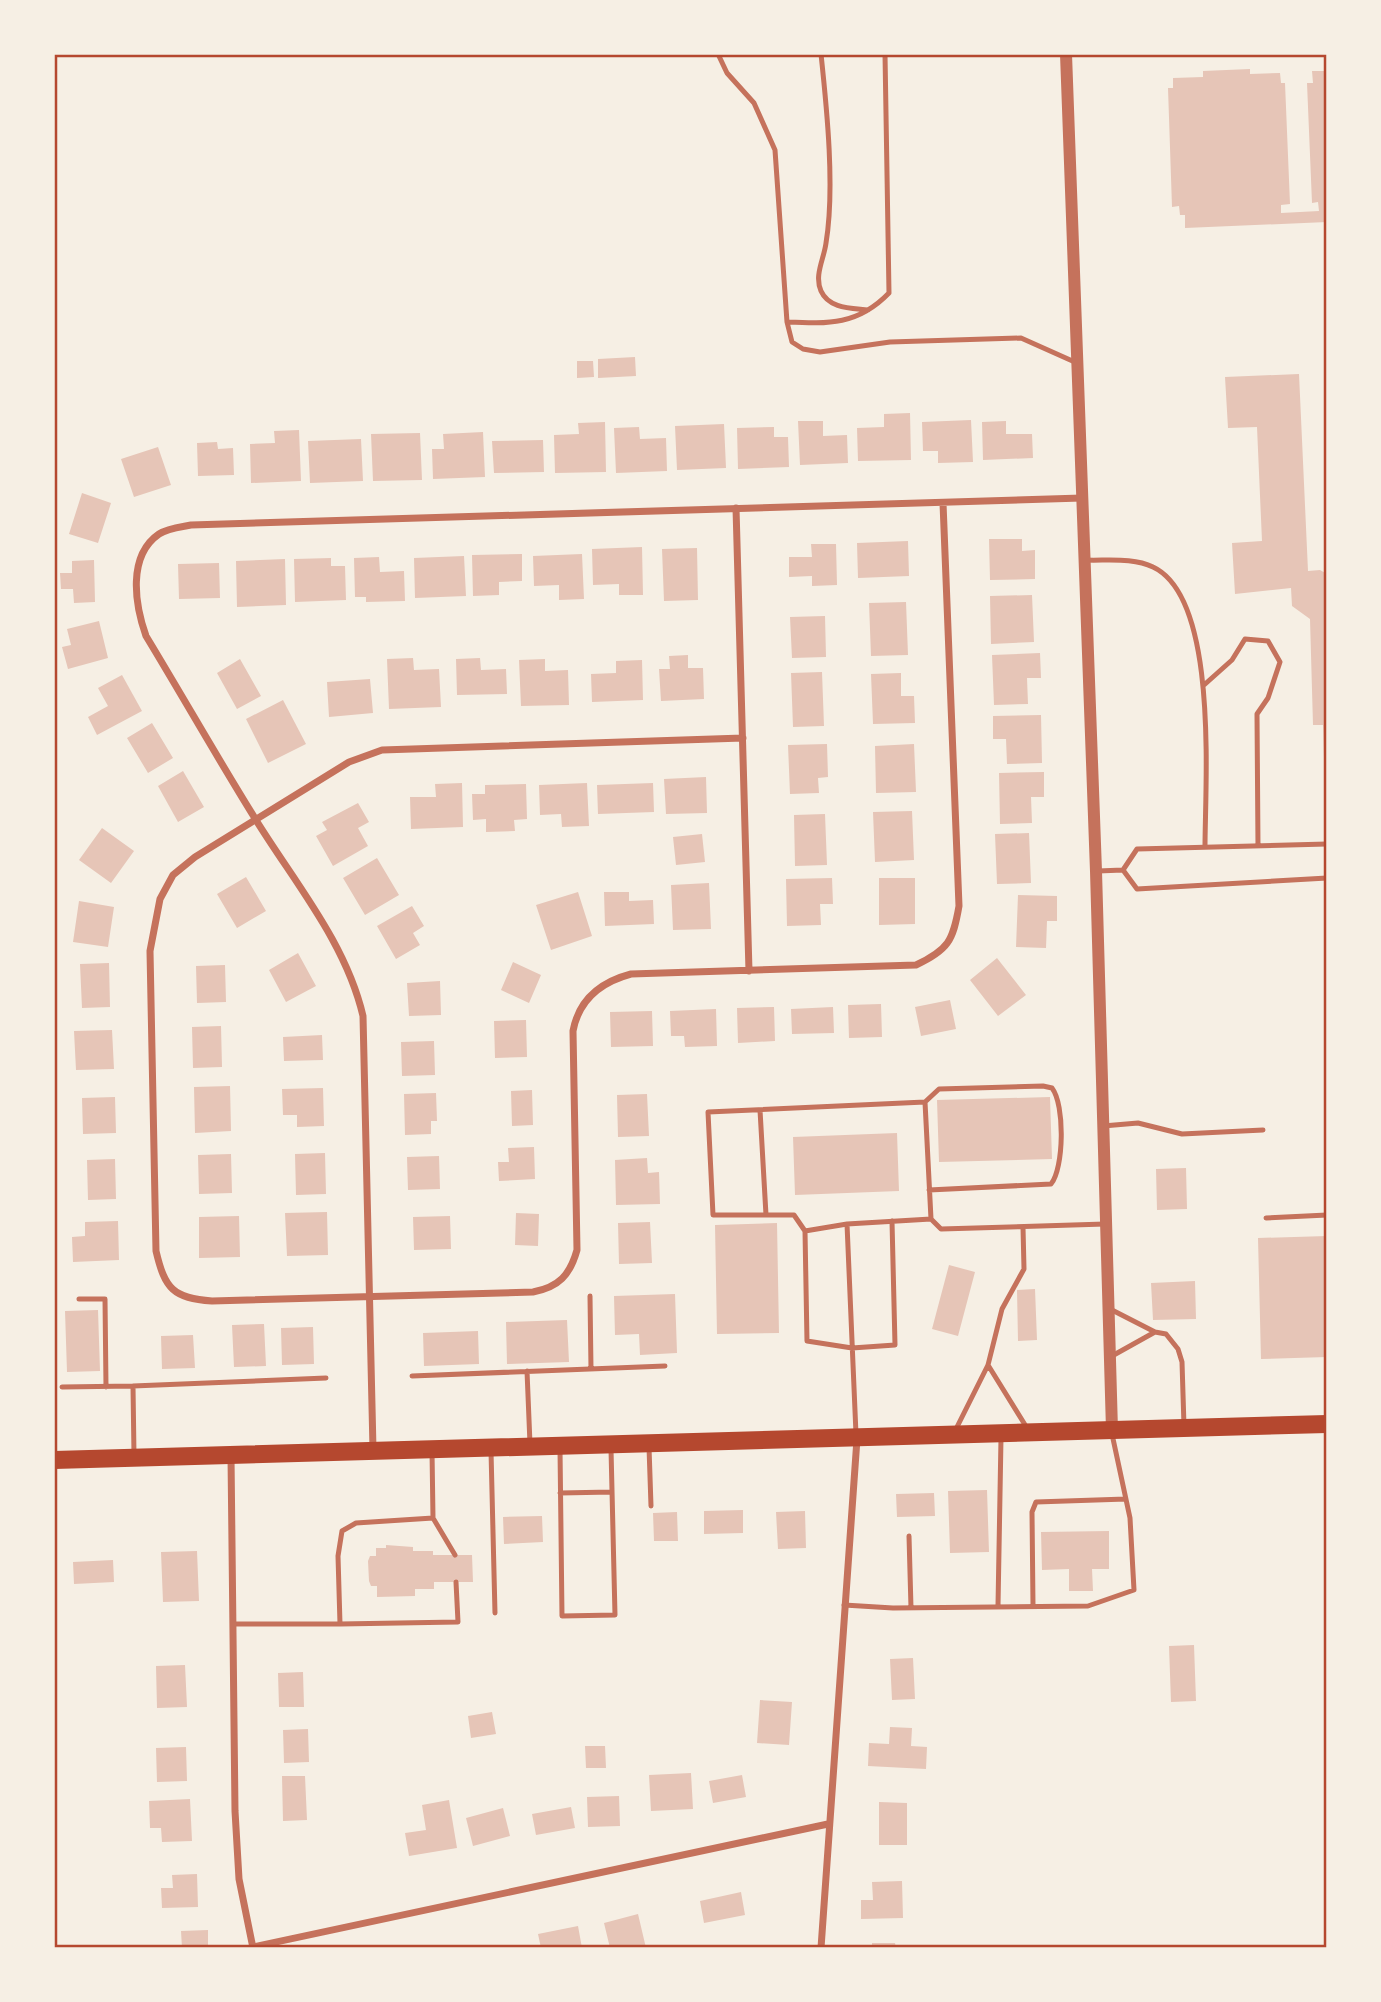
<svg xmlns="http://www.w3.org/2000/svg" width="1381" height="2002" font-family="Overpass,sans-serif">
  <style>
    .building { fill: #e6c5b7 }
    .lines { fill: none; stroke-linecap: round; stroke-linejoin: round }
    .service { stroke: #c5725c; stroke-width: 5 }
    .minor { stroke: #c5725c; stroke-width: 7 }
    .tertiary { stroke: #c5725c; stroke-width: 12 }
    .primary { stroke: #b5482f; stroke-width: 18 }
    .neatline { fill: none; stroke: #b5482f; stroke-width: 2.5 }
  </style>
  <rect width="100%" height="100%" fill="#f6efe4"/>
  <path class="building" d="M1250,69V74L1280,73L1281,83H1285L1290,204L1281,205V213L1319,211L1318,202L1312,203L1307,83H1313L1312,71H1327V222L1185,228V215H1180L1179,206L1172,207L1168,88H1173V78L1203,77V71Z
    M635,357L636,376L598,378V359Z
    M577,361H593L594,377L577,378Z
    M1299,374L1308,571L1320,570L1327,574V756L1324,757L1323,725H1313L1310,619L1292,606L1291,588L1235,594L1232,543L1262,541L1257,427L1228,428L1225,377Z
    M910,413L911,460L858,461L857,428L884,427V414Z
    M971,420L973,462L938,463V451H923L922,422Z
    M798,421H823V436L847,435L848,463L800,465Z
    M1006,421V434H1032L1033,458L983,460L982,422Z
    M605,422L606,472L555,473L554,435L579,434L578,423Z
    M724,424L726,468L677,470L675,426Z
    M639,427L640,439L666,438L667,471L616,473L614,428Z
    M774,427V437H788L789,467L738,469L737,428Z
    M299,430L301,481L251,483L250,444L275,443L274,431Z
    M483,432L485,477L433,479L432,449H444L443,434Z
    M420,433L422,480L373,481L371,434Z
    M361,439L363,481L310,483L308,441Z
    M543,440L544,472L494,473L492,441Z
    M217,442L218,449L233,448L234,475L198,476L197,443Z
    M158,447L171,485L134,497L121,459Z
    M82,493L111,503L98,543L69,534Z
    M989,539H1022V551L1035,550V579L990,580Z
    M908,541L909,576L858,578L857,543Z
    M811,544H836L837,585L812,586V576L789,577V557H812Z
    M642,547L643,595H619V584L593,585L592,549Z
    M697,548L698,600L664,601L662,549Z
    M522,554V581L499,582V595L473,596L472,555Z
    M582,554L584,599L559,600V585L534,586L533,556Z
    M464,556L466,596L415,598L414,558Z
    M379,557L380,572L404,571L405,601L366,602V597H355L354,558Z
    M331,558V566H345L346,600L295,602L294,559Z
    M285,559L286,605L237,607L236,561Z
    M94,560L95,602L74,603L73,589H61L60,573H72V561Z
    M219,563L220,598L179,599L178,564Z
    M1032,595L1034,642L991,644L990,596Z
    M906,602L908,655L871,656L869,603Z
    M825,616L826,657L792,658L790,617Z
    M99,621L108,658L68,669L62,647L71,645L67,629Z
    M1040,653L1041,678H1027L1028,704L994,705L992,655Z
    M688,655V668H703L704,699L661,701L659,669H670L669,656Z
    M413,658L414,670L439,669L441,707L389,709L387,659Z
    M480,658L481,670L506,669L507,694L457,695L456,659Z
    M240,659L261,696L237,709L217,673Z
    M545,659V671L568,670L569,705L521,706L519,660Z
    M642,660L643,700L592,702L591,674L616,673V661Z
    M822,672L824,726L793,727L791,673Z
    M901,673V696H914L915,723L873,724L871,674Z
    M122,675L142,711L97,735L88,717L108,706L98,688Z
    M370,679L373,713L329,717L327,682Z
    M283,700L306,744L268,763L246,719Z
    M1041,715L1042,763L1007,764L1006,739H993V716Z
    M152,723L173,758L148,773L127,738Z
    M827,744L828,777L818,778L819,793L790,794L788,745Z
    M914,744L916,792L876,793L875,746Z
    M183,771L204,807L178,822L158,786Z
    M1044,772V797H1031L1032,823L1000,824L999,773Z
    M706,777L707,813L666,814L664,779Z
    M462,783L463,827L411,829L410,797H436L435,784Z
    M587,783L589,826L562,827L561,814L540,815L539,785Z
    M653,783L654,812L598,814L597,785Z
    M526,784L527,819L514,820L515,831L486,832V819L473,820L472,794H485V785Z
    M358,803L369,822L358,828L368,846L333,866L316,836L327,830L322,822Z
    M912,811L914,860L875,862L873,812Z
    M825,814L827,865L795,866L794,815Z
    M102,828L134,851L111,883L79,860Z
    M1029,833L1031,883L997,884L995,834Z
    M702,834L705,862L676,865L673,837Z
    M377,858L399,895L365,915L343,878Z
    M246,877L266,911L237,928L217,894Z
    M832,878L833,904H820L821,925L787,926L786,879Z
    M879,878H915V924L879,925Z
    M709,883L711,929L673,930L671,885Z
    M578,892L592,936L551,950L536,905Z
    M604,892H629V901L653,900L654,924L605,926Z
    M1018,895L1057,896V921H1047L1046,948L1016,947Z
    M79,901L114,907L108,947L73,942Z
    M412,906L424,926L413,933L420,945L396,959L377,926Z
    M298,953L316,986L286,1002L269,970Z
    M997,958L1026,995L998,1016L970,980Z
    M513,962L541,975L529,1003L501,990Z
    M109,963L110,1007L82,1008L80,964Z
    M225,965L226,1002L197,1003L196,966Z
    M440,981L441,1015L409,1016L407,983Z
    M950,1000L956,1029L921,1036L915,1007Z
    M881,1004L882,1037L849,1038L848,1005Z
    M774,1007L775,1041L738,1043L737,1008Z
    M833,1007L834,1033L792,1034L791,1009Z
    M716,1009L717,1046L685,1047L684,1036H671L670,1011Z
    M652,1011L653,1046L611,1047L610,1012Z
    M526,1020L527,1057L495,1058L494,1021Z
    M221,1026L222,1067L193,1068L192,1027Z
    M112,1030L114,1069L76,1070L74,1031Z
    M322,1035L323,1060L284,1061L283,1037Z
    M434,1041L435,1075L402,1076L401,1042Z
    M230,1086L231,1131L195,1133L194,1087Z
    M323,1088L324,1126L297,1127V1115H283L282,1089Z
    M532,1090L533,1125L512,1126L511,1091Z
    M436,1093L437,1121H431V1134L405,1135L404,1094Z
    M647,1094L649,1136L618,1137L617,1095Z
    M115,1097L116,1133L83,1134L82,1098Z
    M1050,1097L1052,1159L939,1162L937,1100Z
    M897,1133L899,1191L795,1195L793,1137Z
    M534,1147L535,1179L499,1181L498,1162H509L508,1148Z
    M325,1153L326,1194L296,1195L295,1154Z
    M231,1154L232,1193L199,1194L198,1155Z
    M439,1156L440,1189L408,1190L407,1157Z
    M647,1158L648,1173L659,1172L660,1204L616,1205L615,1160Z
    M115,1159L116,1199L88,1200L87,1160Z
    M1186,1168L1187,1209L1157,1210L1156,1169Z
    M327,1212L328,1255L287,1256L285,1213Z
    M516,1213L539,1214L538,1246L515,1245Z
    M239,1216L240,1257L199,1258V1217Z
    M450,1216L451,1249L414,1250L413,1217Z
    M118,1221L119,1260L73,1262L72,1237L85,1236V1222Z
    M650,1222L652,1263L619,1264L618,1223Z
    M777,1223L779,1333L717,1334L715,1225Z
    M1327,1236V1357L1261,1359L1258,1238Z
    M949,1265L975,1272L958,1336L932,1329Z
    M1195,1281L1196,1319L1153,1320L1151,1283Z
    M1035,1289L1037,1340L1018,1341L1017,1290Z
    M675,1294L677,1353L640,1355L639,1334L615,1335L614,1296Z
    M98,1310L100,1371L67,1372L65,1311Z
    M567,1320L569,1362L507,1364L506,1322Z
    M264,1324L266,1366L234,1367L232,1325Z
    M313,1327L314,1364L282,1365L281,1328Z
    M478,1331L479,1364L424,1366L423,1333Z
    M193,1335L195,1368L162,1369L161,1336Z
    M987,1490L989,1552L950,1553L948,1491Z
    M934,1493L935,1516L897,1517L896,1494Z
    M743,1510V1533L704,1534V1511Z
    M805,1511L806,1548L778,1549L776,1512Z
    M677,1512L678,1541H654L653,1513Z
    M542,1516L543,1542L504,1544L503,1517Z
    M1109,1531V1569H1092L1093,1591H1069V1569L1042,1570L1041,1532Z
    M386,1545L413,1547V1551H433V1555H472L473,1582H434V1589H415V1596L377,1597V1586H371L369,1581L368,1561L370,1556H376V1548H386Z
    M197,1551L199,1601L163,1602L161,1552Z
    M113,1560L114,1582L74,1584L73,1562Z
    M1194,1645L1196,1701L1171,1702L1169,1646Z
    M913,1658L915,1699L892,1700L890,1659Z
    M185,1665L187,1707L157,1708L156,1666Z
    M303,1672L304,1707H279L278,1673Z
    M760,1700L792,1702L789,1745L757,1743Z
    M492,1712L496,1734L471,1738L468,1716Z
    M890,1727L912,1728L911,1746L927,1747L926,1769L868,1766L869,1743L889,1744Z
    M308,1729L309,1762L284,1763L283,1730Z
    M585,1746H605L606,1768H586Z
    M186,1747L187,1781L157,1782L156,1748Z
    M691,1773L693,1809L651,1811L649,1775Z
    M742,1775L746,1797L713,1803L709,1781Z
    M282,1776H305L307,1820L283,1821Z
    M619,1796L620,1826L588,1827L587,1797Z
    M190,1799L192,1841L162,1842L161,1828H150L149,1801Z
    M449,1800L457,1848L409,1856L405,1833L426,1830L422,1805Z
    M879,1802L907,1803V1845H879Z
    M571,1807L575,1828L536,1835L532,1814Z
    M503,1808L510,1836L473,1846L466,1818Z
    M197,1874L198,1907L162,1908L161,1888H173L172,1875Z
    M902,1881L903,1918L861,1919V1900H873L872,1882Z
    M741,1892L745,1915L704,1923L700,1901Z
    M638,1914L646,1948H610L604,1923Z
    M578,1926L582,1948H541L538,1934Z
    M208,1930V1948H182L181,1931Z
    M872,1943H895L896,1948H872Z"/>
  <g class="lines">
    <path class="service" d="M718,54L727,73L754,103L775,150L787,322L792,342L803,349L820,352L890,342L1021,338L1077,363
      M821,54C827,110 835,189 826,243C824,259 814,275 821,291C829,309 852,308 868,310
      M787,322C829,324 858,325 889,293L885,54
      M1084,560C1106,561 1133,557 1153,567C1219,598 1205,784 1205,847
      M1204,685L1232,660L1245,639L1268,641L1280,662L1268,698L1257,714L1258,846
      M1123,870L1137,849L1327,844
      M1123,870L1137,889L1327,878
      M1098,871L1123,870
      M925,1102L939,1089L1043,1086L1052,1088C1065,1105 1064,1168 1051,1184L929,1190
      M760,1110L766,1215
      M1103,1126L1138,1123L1182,1134L1263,1130
      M1266,1218L1327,1215
      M847,1224L805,1231L807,1341L852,1348L895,1345L892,1221
      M805,1231L794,1215H713L708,1112L925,1102L931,1219
      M590,1296L591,1369
      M79,1299H105L106,1387
      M1110,1309L1155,1332L1112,1356
      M1155,1332L1166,1334L1178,1349L1182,1362L1184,1426
      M988,1365L1027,1428
      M527,1371L530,1444
      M412,1376L665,1366
      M133,1386L326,1378
      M62,1387L133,1386L134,1455
      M956,1429L988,1365L1002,1309L1024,1269L1023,1227
      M856,1434L847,1224L931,1219L941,1229L1105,1224
      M649,1447L651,1506
      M560,1449L562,1616L615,1615L611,1449
      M491,1451L495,1613
      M560,1493L612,1492
      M433,1518L455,1555
      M909,1536L911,1608
      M844,1605L893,1608L1088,1606L1134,1590L1130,1518L1112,1434
      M1033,1605L1032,1512L1036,1502L1126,1499
      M998,1606L1001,1438
      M233,1624H340L338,1556L342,1531L356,1523L433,1518L432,1451
      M340,1624L458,1622L456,1582"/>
    <path class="minor" d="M736,508L749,971
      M743,738L382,750L349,762L195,857L173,875L160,899L150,951L156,1251C165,1289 173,1298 212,1301L533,1292C559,1287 570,1275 577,1250L573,1031C579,999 601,982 631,974L916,965C948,950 953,941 959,906L943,503
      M373,1449L363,1016C346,943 295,883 256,820C218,759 183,697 146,636C135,605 127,556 159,534C168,528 181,527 191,525L1082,498
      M231,1456L235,1811L239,1879L253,1948
      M253,1947L828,1824
      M821,1948L857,1439"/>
    <path class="tertiary" d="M1066,54L1096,871L1112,1430"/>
    <path class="primary" d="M54,1460L1327,1424"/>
  </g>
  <rect width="1381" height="2002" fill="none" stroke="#f6efe4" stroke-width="112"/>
  <rect x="56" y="56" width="1269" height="1890" class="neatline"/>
</svg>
